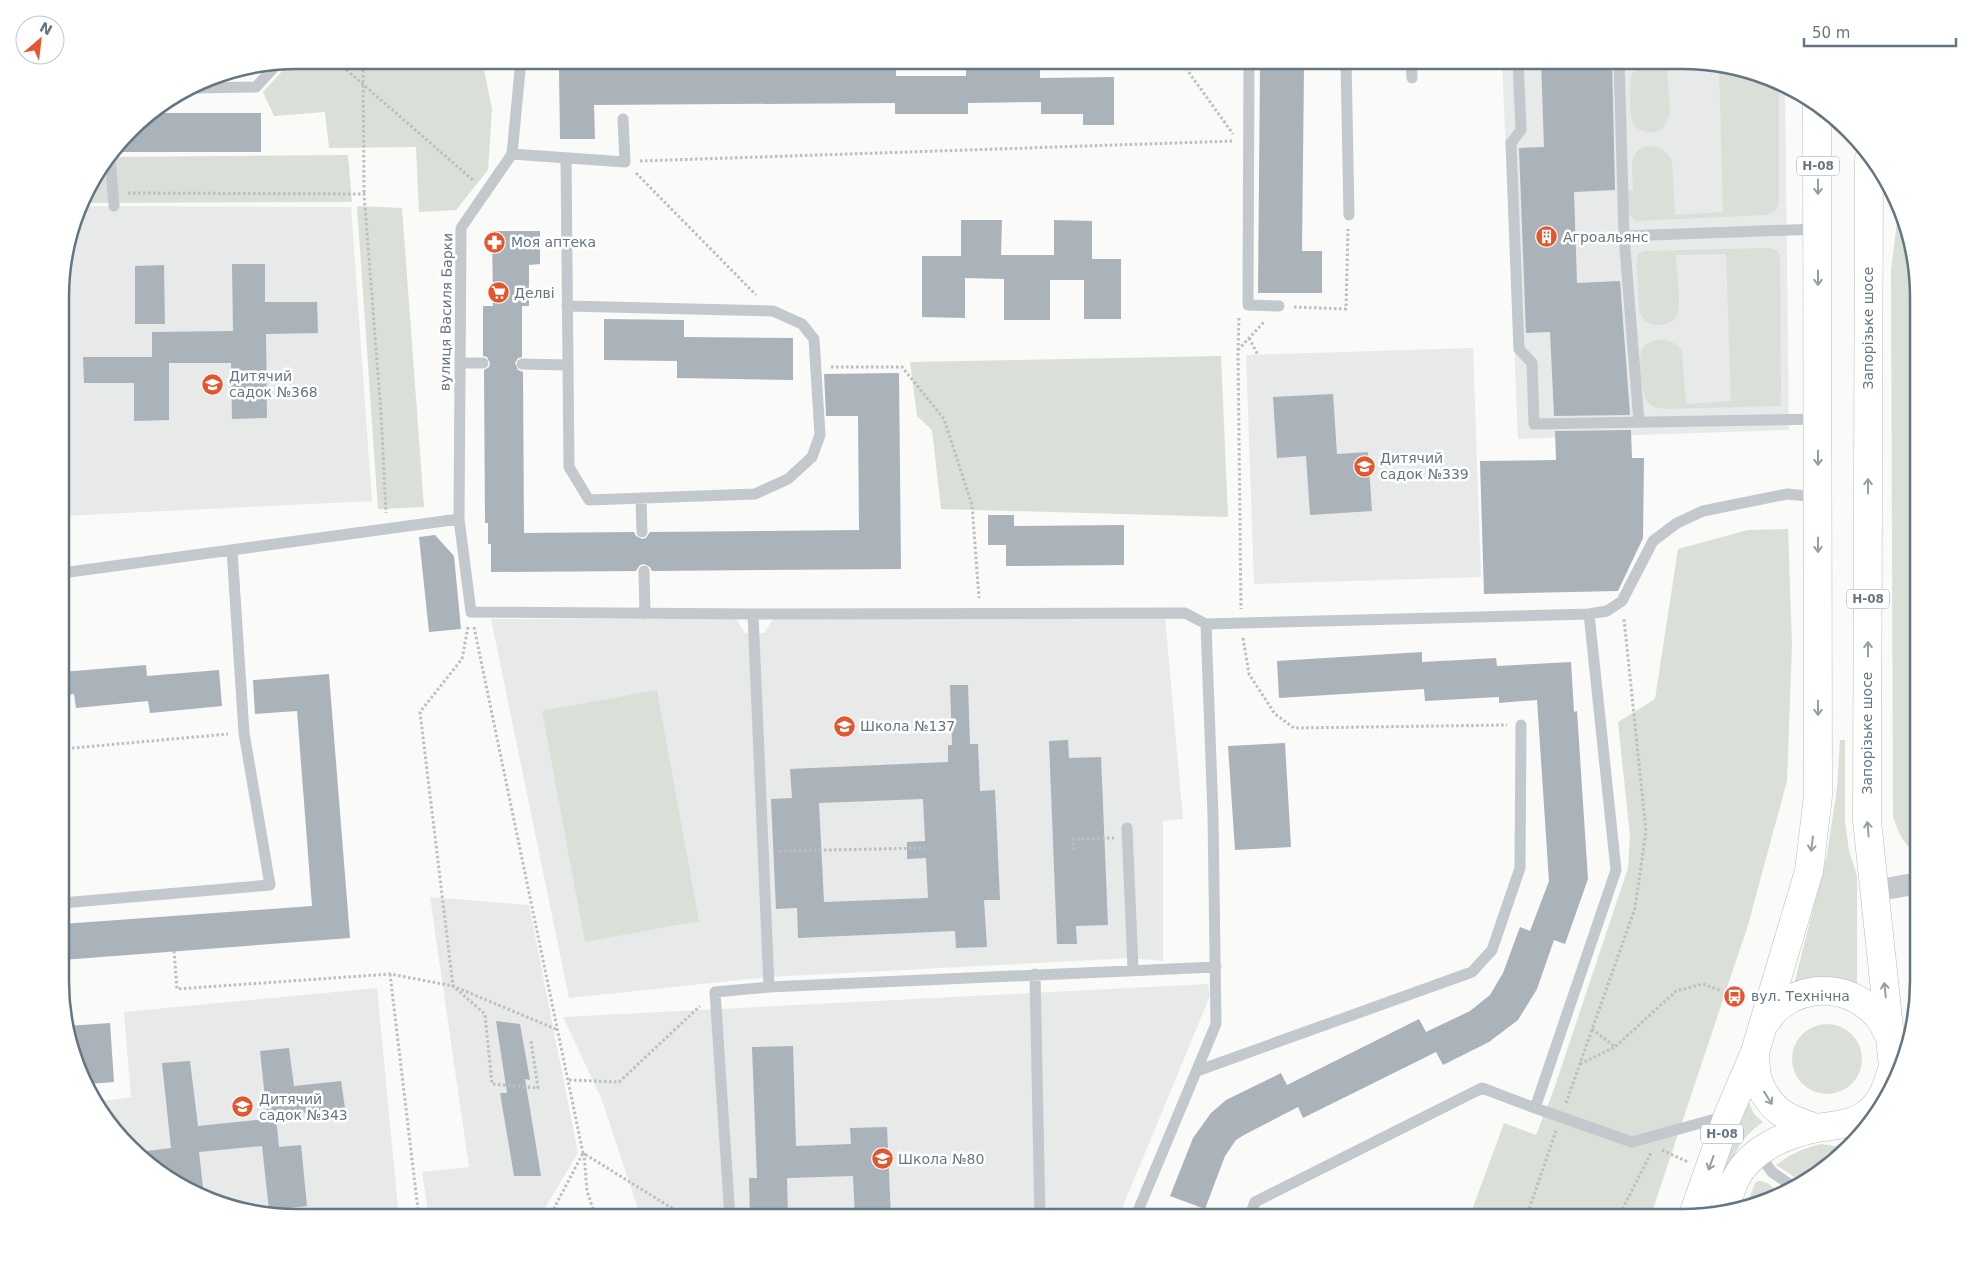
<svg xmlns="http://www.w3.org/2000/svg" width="1979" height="1278" font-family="'DejaVu Sans',sans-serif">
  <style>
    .built { fill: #e8e9e9 }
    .green { fill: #dadfd7 }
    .building { fill: #aab3b9; fill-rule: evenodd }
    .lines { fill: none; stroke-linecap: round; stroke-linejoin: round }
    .primary-casing { stroke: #b5babe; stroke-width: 29 }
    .path { stroke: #bbbfc2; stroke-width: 3; stroke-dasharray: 2.5 2.5; stroke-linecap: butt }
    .service { stroke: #c3c8cc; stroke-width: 11 }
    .minor { stroke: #c3c8cc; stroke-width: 22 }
    .primary { stroke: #fff; stroke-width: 28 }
    .rail { stroke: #a2aab0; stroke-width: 4; stroke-dasharray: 8 4; stroke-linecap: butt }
    .oneway { stroke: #939fa8 }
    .labels { text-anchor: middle; stroke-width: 5; stroke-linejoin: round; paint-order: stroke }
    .shield { fill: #fff; stroke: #939fa8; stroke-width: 1 }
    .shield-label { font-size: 12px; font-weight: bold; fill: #657683 }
    .poi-label { font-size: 14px; fill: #657683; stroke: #fff; text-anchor: start }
    .street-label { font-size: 14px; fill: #657683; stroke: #fff }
    .rim { fill: none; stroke: #657683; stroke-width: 2.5 }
  </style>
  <rect width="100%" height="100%" fill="#fafaf8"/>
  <path class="built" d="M1502,60H1682L1744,68L1785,87L1789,430L1518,439Z
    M80,206L351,207L372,501L62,516V266Z
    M1473,348L1481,577L1254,584L1246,355Z
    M1165,616L1183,819L1163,821V961L1132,958L769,977L569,998L491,619H736L745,633H764L773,619Z
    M430,897L529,905L578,1153L539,1218H429L422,1172L469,1167Z
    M1208,984L1210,996L1118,1218H641L602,1100L563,1017Z
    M377,988L399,1218H297L235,1210L166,1178L100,1113L96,1102L131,1097L124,1012Z"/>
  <path class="green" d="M1686,60L1709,64L1667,66L1670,113C1668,119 1666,125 1661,129C1653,135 1638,132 1633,124C1630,118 1629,84 1631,78C1632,73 1636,68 1640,65C1649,60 1675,61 1686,60Z
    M483,64L492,109L488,170L456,210L419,212L416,147L329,148L325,112L274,116L263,92L286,67Z
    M1719,65L1744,68L1779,84V205L1775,211L1766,215L1635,221L1629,215L1627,190H1633C1633,180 1630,166 1634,157C1641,139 1666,146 1672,161L1675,215L1723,212Z
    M348,155L352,202L81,203L85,192L111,157Z
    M357,206L402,208L424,507L378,509Z
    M1898,213L1919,282V853C1903,847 1898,831 1893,816L1891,271Z
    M1770,248L1776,250L1780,255L1781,406L1664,409C1658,408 1651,407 1647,401C1641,393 1639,360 1641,350C1652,335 1672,337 1682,351L1686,404L1731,401L1726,254L1676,255C1676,267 1682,306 1677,315C1673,323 1665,325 1657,325C1648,325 1642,319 1639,311L1637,261L1638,254L1644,251Z
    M1221,356L1228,517L941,509L932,430L917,416L910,362Z
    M1788,529L1792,646L1787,781L1748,925L1650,1218H1469L1504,1123L1536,1135L1553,1092L1628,868L1630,836L1618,722L1655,699L1678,549L1748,530Z
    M657,690L699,921L585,942L542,711Z
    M1840,740H1845V821L1849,851L1857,876V984L1842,980L1794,984L1827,855L1837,788Z
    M1792 1059a35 35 0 1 1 70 0a35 35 0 1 1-70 0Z
    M1748,1101L1754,1114L1763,1122C1744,1135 1736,1149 1728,1170L1722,1168Z
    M1821,1144L1842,1147L1803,1183L1776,1165C1790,1154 1804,1148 1821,1144Z
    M1758,1181C1767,1181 1773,1186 1777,1194L1748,1202L1755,1183Z"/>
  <path class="building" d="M1541,60H1612L1615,190L1574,192L1577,283L1620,281L1630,415L1554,416L1550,332L1526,333L1519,148L1544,147Z
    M1040,64V78L1114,77V125H1083V114H1041V102L968,103V114H895V103L594,105L595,139H560L559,70H608V66L896,65V76H966V65Z
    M1260,66L1304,67L1302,251H1322V293H1258Z
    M150,113H261V152H115L140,119Z
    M961,220H1002L1001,255H1054V220L1092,221V259H1121V319H1084V280H1050V320H1004V279L965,278V318L922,317V256H961Z
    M492,231H540V264L529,265V306H522V357L518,358L515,363L518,370L523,372L524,533L634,532L636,536L642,539L646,538L650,532L859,530L858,416H826L824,374L899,373L901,569L652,571L650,567L644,564L640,565L636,571L491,572V544H488V523H485L484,370L489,367L490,363L487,357L483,356V306H493Z
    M232,264H265V302H317L318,333L266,334L267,418L232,419L231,363H169V420L134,421V383H84L83,357H152V332L233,331Z
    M164,265L165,324H135V266Z
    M604,319L684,320V337L793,338V380L677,378V361L604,360Z
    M1333,394L1337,454L1368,452L1372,511L1310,515L1306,456L1277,458L1273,397Z
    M1631,430L1632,458H1644L1643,538L1618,591L1484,594L1480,461L1556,460L1555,431Z
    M988,515H1014V526L1124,525V565L1006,566V545H988Z
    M435,535L454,556L461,629L429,632L419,537Z
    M1422,652V662L1496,658L1497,666L1571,662L1574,712L1577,711L1588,879L1565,944L1554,940L1537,989L1518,1020L1489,1042L1443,1065L1436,1052L1303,1118L1298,1107L1244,1135L1236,1140L1225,1156L1205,1209L1170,1196L1193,1138L1211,1113L1226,1100L1281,1073L1287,1085L1419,1019L1426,1032L1470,1011L1490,995L1503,973L1520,927L1530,931L1549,881L1537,700L1499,703V697L1425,701L1424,689L1279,698L1277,661Z
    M146,665L147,676L219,670L222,706L150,713L148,701L76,708L74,694L62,696V672Z
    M329,674L350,938L62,960V924L312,906L297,711L255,714L253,680Z
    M950,685H968L970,744H978L980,791L995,790L1000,900H984L987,947L956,948L955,931L798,938L797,908L776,909L771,799L792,798L790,769L948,762V745H952ZM923,799L925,841L907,842V859L926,858L928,898L824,902L819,803Z
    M1068,740L1069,758L1101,757L1108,925L1076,926L1077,944H1057L1049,741Z
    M1285,743L1291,847L1235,850L1228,746Z
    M496,1021L520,1024L530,1080L525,1079L541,1176H514L500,1093H507Z
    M110,1023L114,1082L89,1084L67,1026Z
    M793,1046L796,1146L851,1144L850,1128L887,1127L891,1218H855L853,1176L787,1178L788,1218H750L749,1178H757L752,1047Z
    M289,1048L294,1086L341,1081L345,1108L267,1117L260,1051Z
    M190,1061L198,1126L276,1118L279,1147L301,1145L307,1206L269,1210L262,1146L199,1152L204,1196L166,1178L139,1152L171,1148L162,1063Z"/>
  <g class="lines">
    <defs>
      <path id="primary" d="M1763,1025C1769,1019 1774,1009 1781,1005C1812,983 1850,987 1876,1014C1882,1020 1886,1030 1890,1037
        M1755,1052C1756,1061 1755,1072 1758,1080C1769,1111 1788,1119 1817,1128
        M1725,1209C1728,1200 1731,1189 1735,1180C1750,1149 1786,1134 1817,1128C1836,1125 1852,1125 1868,1113C1883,1101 1888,1083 1893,1066L1867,821L1869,159
        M1692,1218L1728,1115L1755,1052L1809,871L1818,796L1817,104"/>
    </defs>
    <use href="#primary" class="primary-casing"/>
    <path class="path" d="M335,60L474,181
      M363,60L364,194
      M1180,60L1233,134
      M640,161L1234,141
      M636,173L756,295
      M128,193L364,194L381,414L386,513
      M1294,307L1346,309L1348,229
      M1239,318L1238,351L1241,609
      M1249,338L1258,355
      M1238,350L1264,322
      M831,367H902L944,419L972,505L979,598
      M468,627L462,659L420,712L453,986L485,1014L492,1084L538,1088L531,1041
      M474,627L583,1153L688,1218
      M1243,638L1249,674L1275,714L1294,728L1507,725
      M62,749L228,734
      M1073,850V839L1114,838
      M779,851L925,848
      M174,951L177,989L390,974L453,986L558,1030
      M390,974L419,1218
      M1592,1029L1615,1047L1676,991L1703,984L1722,991
      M1580,1064L1615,1047
      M569,1080L619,1082L700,1006
      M1566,1103L1635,908L1646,831L1624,619
      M1662,1150L1688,1162
      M584,1153L587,1191L596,1218
      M549,1218L583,1153
      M1526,1218L1556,1131
      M1618,1218L1652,1151"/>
    <path class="service" d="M1249,60L1248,305L1279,306
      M1346,60L1349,215
      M1411,60L1412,78
      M1518,60L1521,130L1511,143L1519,349L1532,363L1534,424L1818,419
      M1619,60L1624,236L1639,422
      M190,88L256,87L277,64
      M512,154L625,162L623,119
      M110,158L114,206
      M566,158L569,467L589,500L755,494L788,479L812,457L820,435L814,339L802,324L773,311L567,306
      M1624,236L1817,229
      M460,363H483
      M522,364L567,365
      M641,499L642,532
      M459,519L461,228L512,154L521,60
      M644,571L645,614
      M62,573L459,519L471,612L753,614L1185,613L1206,624L1589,614L1607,611L1622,601L1653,541L1677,523L1703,511L1787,494L1818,497
      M753,614L769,987
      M1127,828L1133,969
      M62,903L270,885L244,733L232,550
      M1035,974L1040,1218
      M1197,1071L1472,972L1492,950L1520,868L1521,725
      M1535,1108L1616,870L1589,614
      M1758,1153L1772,1172L1795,1188
      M730,1218L715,992L769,987L1216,967
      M1135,1218L1216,1024L1213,816L1206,624
      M1249,1218L1255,1202L1482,1088L1535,1108L1632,1142L1726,1116"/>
    <path class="minor" d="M1874,891L1919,883"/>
    <use href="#primary" class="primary"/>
    <path class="rail" d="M1918,278L1919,436"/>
  </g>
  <defs><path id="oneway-shaft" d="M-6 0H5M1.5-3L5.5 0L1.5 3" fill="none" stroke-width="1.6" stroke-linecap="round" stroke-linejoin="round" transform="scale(1.25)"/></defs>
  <g class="oneway">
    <use href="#oneway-shaft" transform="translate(1818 187) rotate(90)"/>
    <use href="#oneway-shaft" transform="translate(1818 278) rotate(90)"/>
    <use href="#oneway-shaft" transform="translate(1818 458) rotate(90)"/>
    <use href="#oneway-shaft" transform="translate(1868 486) rotate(-90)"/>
    <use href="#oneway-shaft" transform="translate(1818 545) rotate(90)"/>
    <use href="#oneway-shaft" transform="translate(1868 649) rotate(-90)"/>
    <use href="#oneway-shaft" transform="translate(1818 708) rotate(90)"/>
    <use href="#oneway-shaft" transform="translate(1868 829) rotate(-95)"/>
    <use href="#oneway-shaft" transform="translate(1812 844) rotate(97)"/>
    <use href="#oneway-shaft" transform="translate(1885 990) rotate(-96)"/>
    <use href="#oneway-shaft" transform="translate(1768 1098) rotate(58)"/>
    <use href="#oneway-shaft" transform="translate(1711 1163) rotate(110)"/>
  </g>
  <defs>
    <symbol id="building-disc" viewBox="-11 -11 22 22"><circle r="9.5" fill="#e4572e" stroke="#fff"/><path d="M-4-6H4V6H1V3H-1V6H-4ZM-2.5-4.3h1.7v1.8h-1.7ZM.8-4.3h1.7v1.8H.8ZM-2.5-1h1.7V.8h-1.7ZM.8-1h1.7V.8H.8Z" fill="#fff"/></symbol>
    <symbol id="pharmacy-disc" viewBox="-11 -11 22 22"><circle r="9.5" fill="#e4572e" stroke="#fff"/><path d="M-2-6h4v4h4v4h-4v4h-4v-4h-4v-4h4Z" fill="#fff"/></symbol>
    <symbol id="supermarket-disc" viewBox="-11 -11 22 22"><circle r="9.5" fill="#e4572e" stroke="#fff"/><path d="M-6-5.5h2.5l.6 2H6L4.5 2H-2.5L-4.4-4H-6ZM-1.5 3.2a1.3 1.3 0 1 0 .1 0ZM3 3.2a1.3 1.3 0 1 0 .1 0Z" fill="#fff"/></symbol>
    <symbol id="school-disc" viewBox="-11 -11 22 22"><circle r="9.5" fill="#e4572e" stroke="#fff"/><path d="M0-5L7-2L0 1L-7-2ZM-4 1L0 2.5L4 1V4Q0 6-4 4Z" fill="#fff"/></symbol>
    <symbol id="bus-disc" viewBox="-11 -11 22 22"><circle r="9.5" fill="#e4572e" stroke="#fff"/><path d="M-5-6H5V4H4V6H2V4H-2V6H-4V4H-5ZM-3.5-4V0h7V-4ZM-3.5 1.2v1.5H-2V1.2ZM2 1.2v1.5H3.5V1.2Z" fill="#fff"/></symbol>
  </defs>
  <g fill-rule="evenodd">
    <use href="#building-disc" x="1534" y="224" width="25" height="25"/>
    <use href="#pharmacy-disc" x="482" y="230" width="25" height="25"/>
    <use href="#supermarket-disc" x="486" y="280" width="25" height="25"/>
    <use href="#school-disc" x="200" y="372" width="25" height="25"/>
    <use href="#school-disc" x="1352" y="454" width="25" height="25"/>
    <use href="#school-disc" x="832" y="714" width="25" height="25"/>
    <use href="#bus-disc" x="1722" y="984" width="25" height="25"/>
    <use href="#school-disc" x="230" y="1094" width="25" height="25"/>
    <use href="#school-disc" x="870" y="1146" width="25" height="25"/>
  </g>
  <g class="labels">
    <g class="shield">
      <rect x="1797" y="156.5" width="42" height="19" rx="4"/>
      <rect x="1847" y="589.5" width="42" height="19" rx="4"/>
      <rect x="1701" y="1124.5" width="42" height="19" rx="4"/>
    </g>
    <g class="shield-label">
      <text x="1818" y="170">Н-08</text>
      <text x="1868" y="603">Н-08</text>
      <text x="1722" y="1138">Н-08</text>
    </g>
    <g class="poi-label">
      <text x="1563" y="242">Агроальянс</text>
      <text x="511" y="247">Моя аптека</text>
      <text x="514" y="298">Делві</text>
      <text x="229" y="381">Дитячий<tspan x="229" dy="16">садок №368</tspan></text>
      <text x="1380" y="463">Дитячий<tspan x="1380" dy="16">садок №339</tspan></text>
      <text x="860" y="731">Школа №137</text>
      <text x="1751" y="1001">вул. Технічна</text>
      <text x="259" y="1104">Дитячий<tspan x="259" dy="16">садок №343</tspan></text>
      <text x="898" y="1164">Школа №80</text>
    </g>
    <g class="street-label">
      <text transform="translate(446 312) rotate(-89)" y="5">вулиця Василя Барки</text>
      <text transform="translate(1868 328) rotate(-90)" y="5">Запорізьке шосе</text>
      <text transform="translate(1867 733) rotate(-90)" y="5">Запорізьке шосе</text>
    </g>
  </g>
  <path d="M0 0H1979V1278H0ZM297 69H1682A228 228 0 0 1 1910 297V981A228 228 0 0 1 1682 1209H297A228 228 0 0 1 69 981V297A228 228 0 0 1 297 69Z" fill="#fff" fill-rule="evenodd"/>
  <path class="rim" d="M297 69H1682A228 228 0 0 1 1910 297V981A228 228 0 0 1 1682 1209H297A228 228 0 0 1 69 981V297A228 228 0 0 1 297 69Z"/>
  <g transform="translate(40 40) rotate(28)"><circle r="24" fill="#ffffff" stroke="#c1c8cd"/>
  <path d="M0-4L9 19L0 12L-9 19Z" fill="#e4572e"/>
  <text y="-8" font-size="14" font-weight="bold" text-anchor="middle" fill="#657683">N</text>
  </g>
  <path d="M1804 38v8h152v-8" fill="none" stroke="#657683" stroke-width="2.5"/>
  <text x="1812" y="38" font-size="15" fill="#657683" stroke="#ffffff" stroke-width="4" paint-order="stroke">50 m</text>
</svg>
